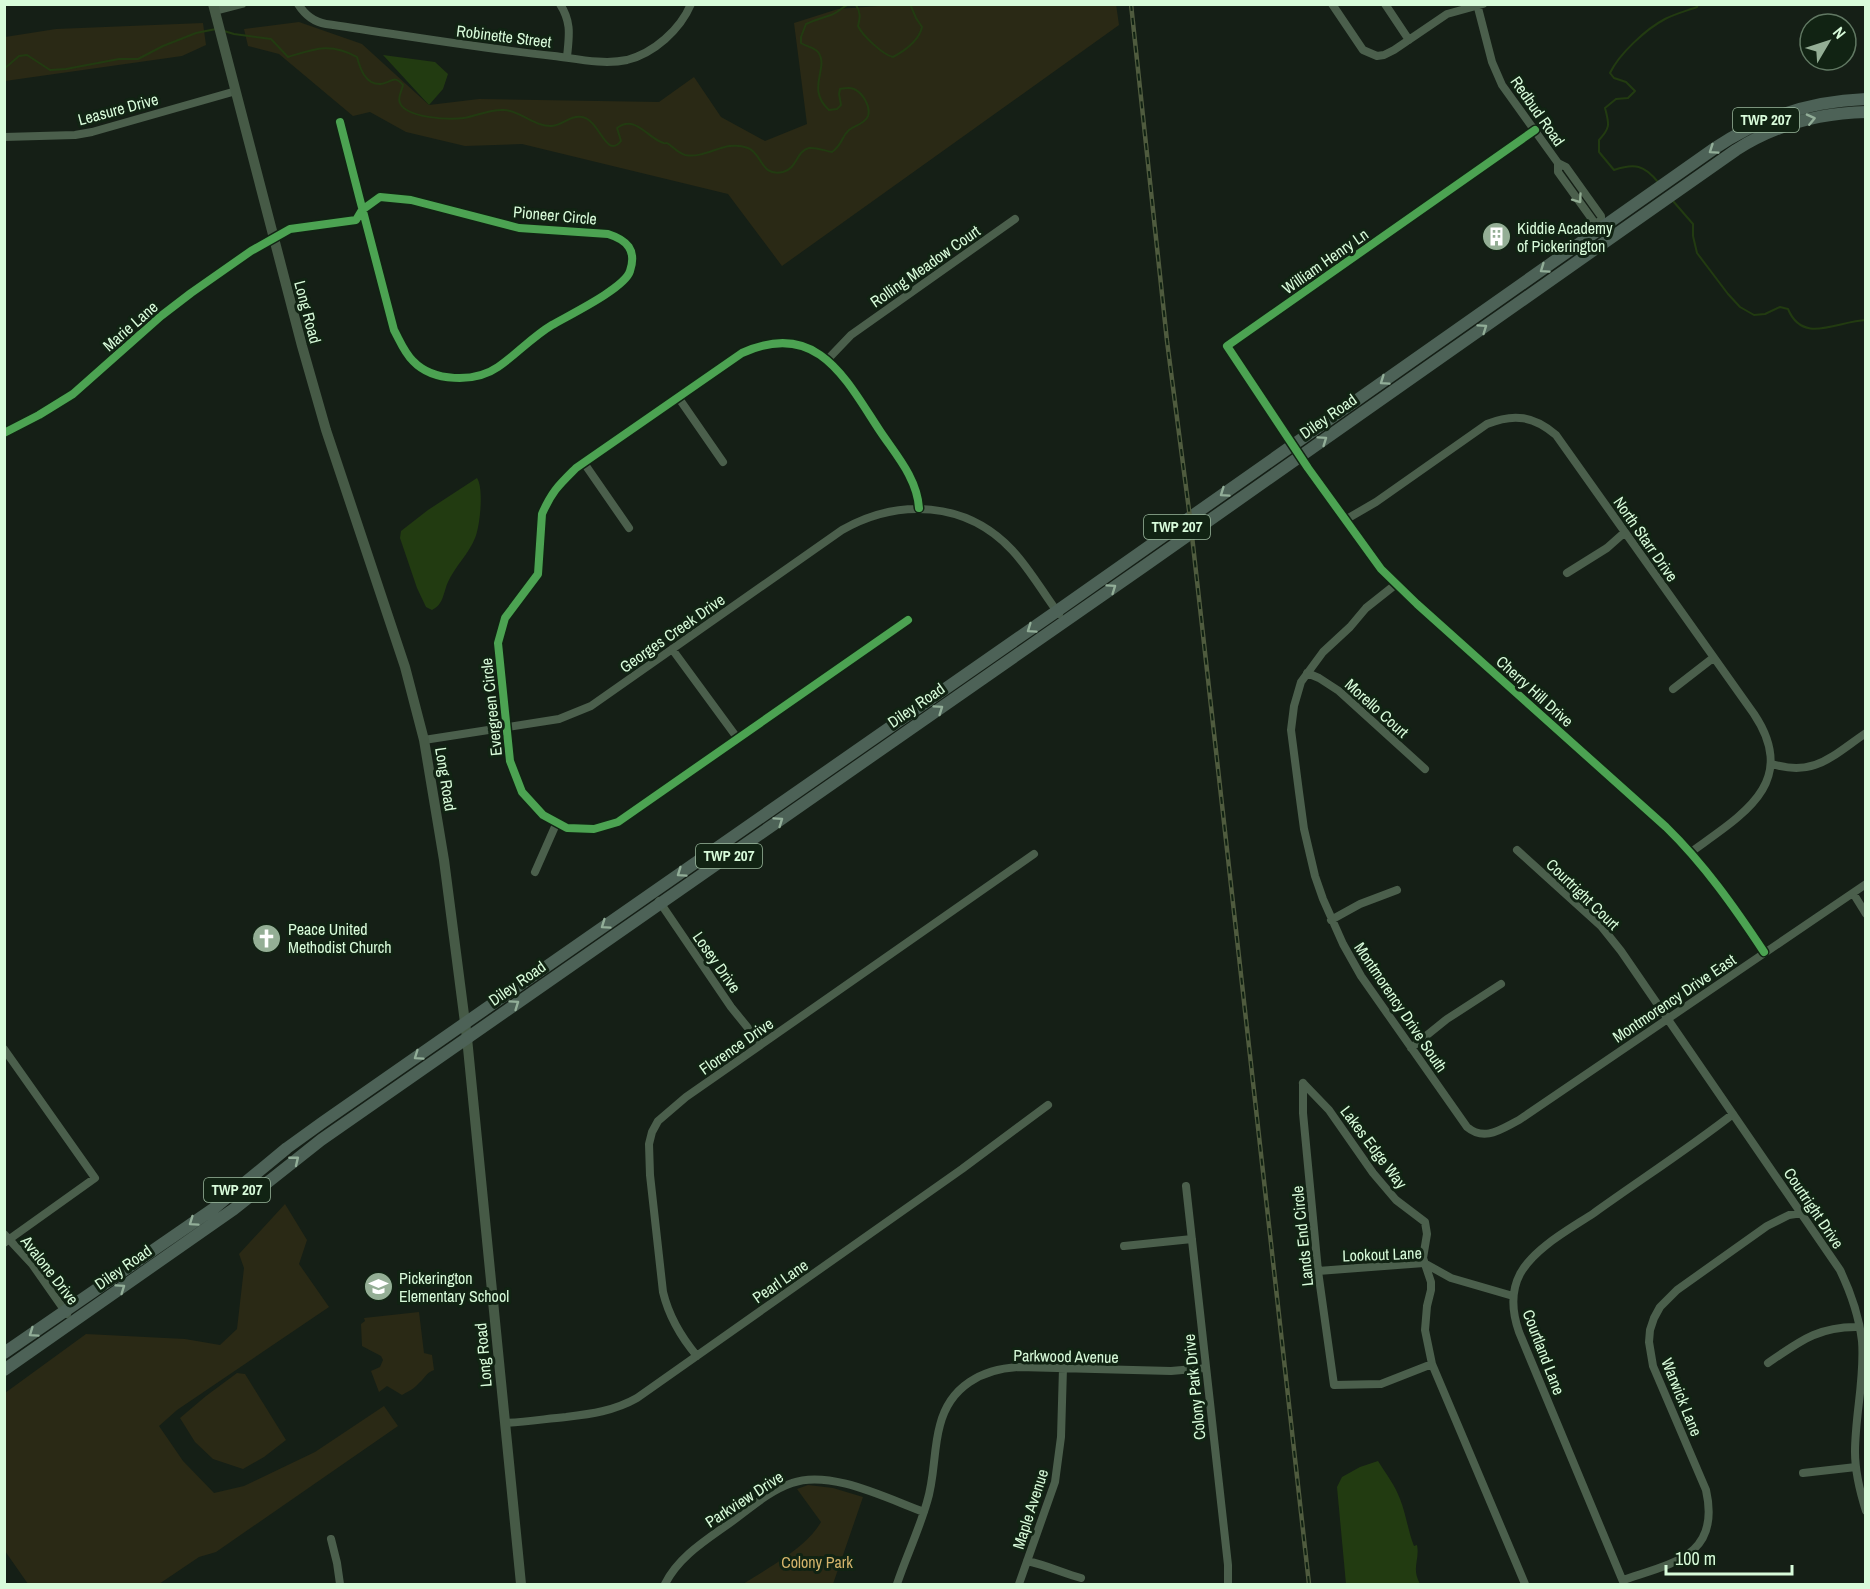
<svg xmlns="http://www.w3.org/2000/svg" width="1870" height="1589" font-family="'Archivo Narrow',sans-serif">
  <style>
    .green { fill: #2a2915 }
    .water { fill: #223b11 }
    .lines { fill: none; stroke-linecap: round; stroke-linejoin: round }
    .stream { stroke: #223b11; stroke-width: 2 }
    .minor { stroke: #4b5f4c; stroke-width: 8 }
    .secondary { stroke: #465a46; stroke-width: 10 }
    .trunk { stroke: #4d6257; stroke-width: 12 }
    .rail-casing { stroke: #4f5b3e; stroke-width: 4.5 }
    .rail { stroke: #112313; stroke-width: 2; stroke-dasharray: 7; stroke-linecap: butt }
    .cycleway-casing { stroke: #112313; stroke-width: 11 }
    .cycleway { stroke: #4ca352; stroke-width: 8 }
    .oneway { stroke: #92ae98 }
    .oneway2 { stroke: #92ad93 }
    .labels { text-anchor: middle; stroke-width: 6; stroke-linejoin: round; paint-order: stroke }
    .shield { fill: #112313; stroke: #9cba9e; stroke-width: 1.5 }
    .shield-label { font-size: 15px; font-weight: bold; fill: #d8fbda }
    .street-label { font-size: 16px; fill: #d8fbda; stroke: #112313 }
    .poi-label { font-size: 16px; fill: #d8fbda; stroke: #112313; text-anchor: start }
    .park-label { font-size: 16px; fill: #d3b36b; stroke: #112313 }
  </style>
  <rect width="100%" height="100%" fill="#151f16"/>
  <path class="green" d="M1116,4L1119,25L782,266L728,194L522,144L465,146L406,132L370,112L353,116L279,54L248,46L244,29L299,22L362,44L429,105L479,99L659,102L694,77L721,117L765,141L807,124L794,23L838,9L892,5Z
    M203,23L206,45L182,56L5,81V37L56,29Z
    M285,1204L307,1240L299,1264L329,1307L177,1410L159,1426L183,1461L214,1493L244,1486L315,1452L384,1406L398,1426L216,1552L199,1557L159,1584H28L5,1551V1393L86,1334L185,1339L220,1345L237,1329L244,1268L239,1254Z
    M419,1312L424,1353L432,1355L434,1370C426,1373 425,1378 419,1383C414,1389 409,1391 402,1395L387,1386L379,1392L371,1371L380,1367L383,1360L381,1356L362,1346L361,1324L365,1321L364,1318Z
    M237,1373L245,1374L286,1440L264,1457L243,1469L213,1459L195,1442L180,1418L206,1396Z
    M808,1485L833,1488L863,1497L833,1584H743C768,1568 806,1548 821,1522L797,1489Z"/>
  <path class="water" d="M383,55L435,62L448,74L443,89L429,105Z
    M477,478C484,488 480,527 475,538C470,552 454,568 448,582C443,593 444,604 432,610L426,607L417,588L400,538L401,531L428,510Z
    M1378,1461C1386,1474 1395,1485 1400,1499C1406,1514 1408,1531 1414,1546L1417,1545C1420,1560 1411,1568 1420,1584H1346L1337,1487L1342,1477L1360,1467Z"/>
  <g class="lines">
    <path class="stream" d="M852,4L856,5C861,13 860,18 858,26C862,35 883,55 893,57C906,50 919,41 922,27L916,18L910,4
      M224,31L234,34L271,39L288,57C314,49 330,42 357,57C360,68 365,85 381,84C391,83 394,74 403,85C402,91 397,97 400,103C406,118 449,120 464,118C477,116 490,109 504,110C521,111 535,127 552,126C563,125 570,115 582,117C600,120 606,160 621,141L617,128C635,115 646,136 661,142C669,146 663,140 670,145C675,149 679,153 685,155C708,159 724,139 748,148C763,154 760,177 783,172C797,169 796,151 809,148C816,147 825,151 832,152C843,144 841,137 849,130C855,125 865,124 868,116C871,107 863,93 854,89C849,87 845,88 840,89L839,94L841,105L837,109L829,110C805,88 830,68 818,52C814,47 807,47 801,43V37L806,24C815,20 822,18 831,15C838,13 842,7 849,4
      M4,69L19,56L27,55L50,70L66,69L119,59H138L163,46L196,33L216,29
      M1658,182C1644,165 1635,163 1614,170L1599,152V140C1611,127 1609,124 1605,108L1616,99L1628,98L1635,91L1626,82L1614,78L1610,73C1619,54 1646,29 1665,19C1675,14 1686,11 1697,7L1698,4
      M1673,201L1693,224V236L1697,253L1728,294L1740,307L1754,315L1765,314L1780,307L1788,309C1803,345 1837,321 1866,320"/>
    <path class="minor" d="M298,4C305,15 314,22 326,24C402,35 478,48 554,56C577,59 604,65 627,60C654,53 680,30 691,4
      M560,4C572,23 569,36 567,57
      M1332,4L1363,50L1377,56L1384,55L1394,50L1447,14L1483,4
      M1385,4L1409,40
      M1477,4L1492,62L1502,85L1558,163L1566,167L1601,216V223L1594,222L1558,172V163
      M215,11L242,4
      M1535,130L1227,346L1308,468L1381,569L1417,604L1666,827C1704,864 1735,908 1764,952
      M4,137L75,135L92,132L236,91
      M828,359L851,335L1015,219
      M678,397L723,462
      M4,433L39,415L73,394L161,316L191,293L251,251L290,229L356,220L362,210L380,197L411,200L519,228L608,234C627,240 637,250 630,271C625,288 569,315 552,325C532,337 517,354 498,367C475,383 433,382 413,361C404,352 400,341 394,330L364,215L360,200L340,122
      M584,463L629,528
      M1345,520L1376,502L1487,424C1514,413 1534,416 1556,435L1754,714C1800,783 1742,815 1691,852
      M1567,573L1607,548L1625,532
      M1395,585L1366,608L1350,627L1323,652L1301,682L1294,706L1291,730L1299,792L1304,829L1315,876L1323,899L1343,944L1361,976L1467,1127C1485,1142 1501,1129 1519,1120L1866,884
      M908,620L618,822L594,829L567,828L543,815L522,792L510,761L498,643L505,618L538,574L542,514C552,491 559,485 576,468L742,353C817,319 845,378 880,431C896,455 917,478 919,508
      M672,649L738,739
      M1307,673L1319,678L1339,691L1425,769
      M1673,689L1713,658
      M424,740L559,719L591,706L842,530C898,498 966,501 1012,550C1030,569 1043,593 1059,614
      M1772,764C1815,777 1832,756 1866,733
      M1517,850L1601,926L1621,951L1840,1270C1851,1293 1859,1316 1862,1341C1865,1378 1855,1415 1855,1452C1855,1472 1860,1492 1866,1511
      M535,872L557,822
      M1853,893L1866,914
      M659,901L731,1007L761,1044
      M1331,920L1360,904L1397,890
      M1411,1048L1447,1019L1501,984
      M4,1049L95,1178L4,1243
      M1303,1083L1329,1110L1373,1173L1396,1200L1425,1222L1427,1234L1423,1258L1431,1282V1290L1427,1306L1425,1330L1432,1364L1525,1584
      M1303,1083V1113L1318,1271L1334,1385L1381,1384L1432,1364
      M1186,1186L1228,1565V1584
      M4,1234L32,1264L67,1314
      M1124,1246L1192,1239
      M1318,1271L1424,1263L1451,1278L1513,1296
      M697,1356C681,1337 669,1317 663,1292L650,1175L649,1144L652,1132L658,1121L686,1097L1034,854
      M1768,1363C1800,1341 1819,1326 1859,1327
      M505,1423C525,1422 545,1419 566,1417C591,1414 614,1411 637,1398L962,1169L1048,1105
      M1803,1473L1856,1467
      M331,1539L337,1563L340,1584
      M1027,1561C1046,1565 1063,1573 1081,1578
      M1623,1580C1673,1563 1721,1556 1706,1490L1653,1366L1649,1342L1650,1330L1654,1318L1660,1307L1677,1290L1767,1226L1789,1215L1802,1213
      M665,1584C678,1558 703,1542 727,1525C747,1511 768,1491 792,1483C830,1469 888,1499 924,1512
      M897,1584C906,1557 919,1530 927,1502C935,1477 933,1450 940,1425C950,1386 982,1369 1019,1367L1171,1371L1205,1368
      M1019,1584L1055,1482L1061,1437L1063,1368
      M1624,1584L1519,1332C1512,1312 1510,1293 1520,1274C1534,1248 1570,1229 1594,1213C1640,1180 1688,1149 1733,1114"/>
    <path class="secondary" d="M213,4L302,346L326,430L405,667L424,740L444,860L467,1038L521,1584"/>
    <path class="trunk" d="M4,1353L213,1209L287,1148L323,1122L1057,611L1715,148C1761,117 1810,101 1866,99
      M4,1370L234,1209L321,1140L1143,567L1736,150C1775,125 1820,113 1866,112"/>
    <defs>
      <path id="rail" d="M1131,4L1167,341L1190,518L1309,1584"/>
    </defs>
    <use href="#rail" class="rail-casing"/>
    <use href="#rail" class="rail"/>
    <defs>
      <path id="cycleway" d="M1535,130L1227,346L1308,468L1381,569L1417,604L1666,827C1704,864 1735,908 1764,952
        M4,433L39,415L73,394L161,316L191,293L251,251L290,229L356,220L362,210L380,197L411,200L519,228L608,234C627,240 637,250 630,271C625,288 569,315 552,325C532,337 517,354 498,367C475,383 433,382 413,361C404,352 400,341 394,330L364,215L360,200L340,122
        M908,620L618,822L594,829L567,828L543,815L522,792L510,761L498,643L505,618L538,574L542,514C552,491 559,485 576,468L742,353C817,319 845,378 880,431C896,455 917,478 919,508"/>
    </defs>
    <use href="#cycleway" class="cycleway-casing"/>
    <use href="#cycleway" class="cycleway"/>
  </g>
  <defs><path id="oneway-chevron" d="M-2-3.5L2.5 0L-2 3.5" fill="none" stroke-width="1.6" stroke-linecap="round" stroke-linejoin="round" transform="scale(1.5)"/></defs>
  <g class="oneway">
    <use href="#oneway-chevron" transform="translate(1811 119) rotate(-13)"/>
    <use href="#oneway-chevron" transform="translate(1713 150) rotate(146)"/>
    <use href="#oneway-chevron" transform="translate(1544 269) rotate(145)"/>
    <use href="#oneway-chevron" transform="translate(1483 328) rotate(-35)"/>
    <use href="#oneway-chevron" transform="translate(1384 381) rotate(145)"/>
    <use href="#oneway-chevron" transform="translate(1323 440) rotate(-35)"/>
    <use href="#oneway-chevron" transform="translate(1224 493) rotate(145)"/>
    <use href="#oneway-chevron" transform="translate(1112 588) rotate(-35)"/>
    <use href="#oneway-chevron" transform="translate(1031 629) rotate(145)"/>
    <use href="#oneway-chevron" transform="translate(939 709) rotate(-35)"/>
    <use href="#oneway-chevron" transform="translate(779 821) rotate(-35)"/>
    <use href="#oneway-chevron" transform="translate(681 873) rotate(145)"/>
    <use href="#oneway-chevron" transform="translate(605 925) rotate(145)"/>
    <use href="#oneway-chevron" transform="translate(515 1004) rotate(-35)"/>
    <use href="#oneway-chevron" transform="translate(418 1056) rotate(145)"/>
    <use href="#oneway-chevron" transform="translate(295 1160) rotate(-39)"/>
    <use href="#oneway-chevron" transform="translate(193 1222) rotate(145)"/>
    <use href="#oneway-chevron" transform="translate(121 1288) rotate(-35)"/>
    <use href="#oneway-chevron" transform="translate(33 1333) rotate(145)"/>
  </g>
  <use class="oneway2" href="#oneway-chevron" transform="translate(1578 199) rotate(54)"/>
  <defs>
    <symbol id="building-disc" viewBox="-11 -11 22 22"><circle r="9.5" fill="#94ae95" stroke="#112313"/><path d="M-4-6H4V6H1V3H-1V6H-4ZM-2.5-4.3h1.7v1.8h-1.7ZM.8-4.3h1.7v1.8H.8ZM-2.5-1h1.7V.8h-1.7ZM.8-1h1.7V.8H.8Z" fill="#fff"/></symbol>
    <symbol id="church-disc" viewBox="-11 -11 22 22"><circle r="9.5" fill="#94ae95" stroke="#112313"/><path d="M-1.2-6h2.4v3.5h3.3v2.4h-3.3V6h-2.4V-.1h-3.3v-2.4h3.3Z" fill="#fff"/></symbol>
    <symbol id="school-disc" viewBox="-11 -11 22 22"><circle r="9.5" fill="#94ae95" stroke="#112313"/><path d="M0-5L7-2L0 1L-7-2ZM-4 1L0 2.5L4 1V4Q0 6-4 4Z" fill="#fff"/></symbol>
  </defs>
  <g fill-rule="evenodd">
    <use href="#building-disc" x="1480" y="220" width="33" height="33"/>
    <use href="#church-disc" x="250" y="922" width="33" height="33"/>
    <use href="#school-disc" x="362" y="1270" width="33" height="33"/>
  </g>
  <g class="labels">
    <g class="shield">
      <rect x="1733" y="108" width="66" height="24" rx="4.5"/>
      <rect x="1144" y="515" width="66" height="24" rx="4.5"/>
      <rect x="696" y="844" width="66" height="24" rx="4.5"/>
      <rect x="204" y="1178" width="66" height="24" rx="4.5"/>
    </g>
    <g class="shield-label">
      <text x="1766" y="125">TWP 207</text>
      <text x="1177" y="532">TWP 207</text>
      <text x="729" y="861">TWP 207</text>
      <text x="237" y="1195">TWP 207</text>
    </g>
    <g class="street-label">
      <text transform="translate(504 36) rotate(7)" y="6">Robinette Street</text>
      <text transform="translate(118 109) rotate(-15)" y="6">Leasure Drive</text>
      <text transform="translate(1538 111) rotate(55)" y="6">Redbud Road</text>
      <text transform="translate(555 215) rotate(5)" y="6">Pioneer Circle</text>
      <text transform="translate(1325 261) rotate(-35)" y="6">William Henry Ln</text>
      <text transform="translate(925 266) rotate(-35)" y="6">Rolling Meadow Court</text>
      <text transform="translate(308 312) rotate(75)" y="6">Long Road</text>
      <text transform="translate(130 326) rotate(-41)" y="6">Marie Lane</text>
      <text transform="translate(1328 416) rotate(-35)" y="6">Diley Road</text>
      <text transform="translate(1646 539) rotate(55)" y="6">North Starr Drive</text>
      <text transform="translate(672 633) rotate(-35)" y="6">Georges Creek Drive</text>
      <text transform="translate(1535 691) rotate(42)" y="6">Cherry Hill Drive</text>
      <text transform="translate(916 705) rotate(-35)" y="6">Diley Road</text>
      <text transform="translate(491 707) rotate(-96)" y="6">Evergreen Circle</text>
      <text transform="translate(1377 708) rotate(42)" y="6">Morello Court</text>
      <text transform="translate(446 779) rotate(81)" y="6">Long Road</text>
      <text transform="translate(1583 894) rotate(44)" y="6">Courtright Court</text>
      <text transform="translate(717 962) rotate(55)" y="6">Losey Drive</text>
      <text transform="translate(517 983) rotate(-35)" y="6">Diley Road</text>
      <text transform="translate(1674 998) rotate(-34)" y="6">Montmorency Drive East</text>
      <text transform="translate(1401 1007) rotate(56)" y="6">Montmorency Drive South</text>
      <text transform="translate(736 1046) rotate(-35)" y="6">Florence Drive</text>
      <text transform="translate(1374 1147) rotate(53)" y="6">Lakes Edge Way</text>
      <text transform="translate(1814 1208) rotate(56)" y="6">Courtright Drive</text>
      <text transform="translate(1302 1236) rotate(-96)" y="6">Lands End Circle</text>
      <text transform="translate(1382 1254) rotate(-2)" y="6">Lookout Lane</text>
      <text transform="translate(123 1267) rotate(-35)" y="6">Diley Road</text>
      <text transform="translate(50 1270) rotate(52)" y="6">Avalone Drive</text>
      <text transform="translate(780 1281) rotate(-35)" y="6">Pearl Lane</text>
      <text transform="translate(1544 1352) rotate(69)" y="6">Courtland Lane</text>
      <text transform="translate(483 1355) rotate(-95)" y="6">Long Road</text>
      <text transform="translate(1066 1356) rotate(1)" y="6">Parkwood Avenue</text>
      <text transform="translate(1194 1387) rotate(-96)" y="6">Colony Park Drive</text>
      <text transform="translate(1682 1397) rotate(68)" y="6">Warwick Lane</text>
      <text transform="translate(744 1499) rotate(-33)" y="6">Parkview Drive</text>
      <text transform="translate(1030 1509) rotate(-72)" y="6">Maple Avenue</text>
    </g>
    <g class="poi-label">
      <text x="1517" y="234">Kiddie Academy<tspan x="1517" dy="18">of Pickerington</tspan></text>
      <text x="288" y="935">Peace United<tspan x="288" dy="18">Methodist Church</tspan></text>
      <text x="399" y="1284">Pickerington<tspan x="399" dy="18">Elementary School</tspan></text>
    </g>
    <g class="park-label">
      <text x="817" y="1568">Colony Park</text>
    </g>
  </g>
  <rect width="1870" height="1589" fill="none" stroke="#d8fbda" stroke-width="12"/>
  <g transform="translate(1828 42) rotate(51)"><circle r="28" fill="#112313" stroke="#617963" stroke-width="1.5"/>
  <path d="M0-4.5L10 22L0 15L-10 22Z" fill="#94ae95"/>
  <text y="-9" font-size="16" font-weight="bold" text-anchor="middle" fill="#d8fbda">N</text>
  </g>
  <path d="M1666 1565v9h126v-9" fill="none" stroke="#d8fbda" stroke-width="3"/>
  <text x="1675" y="1565" font-size="18" fill="#d8fbda" stroke="#112313" stroke-width="4.5" paint-order="stroke">100 m</text>
</svg>
